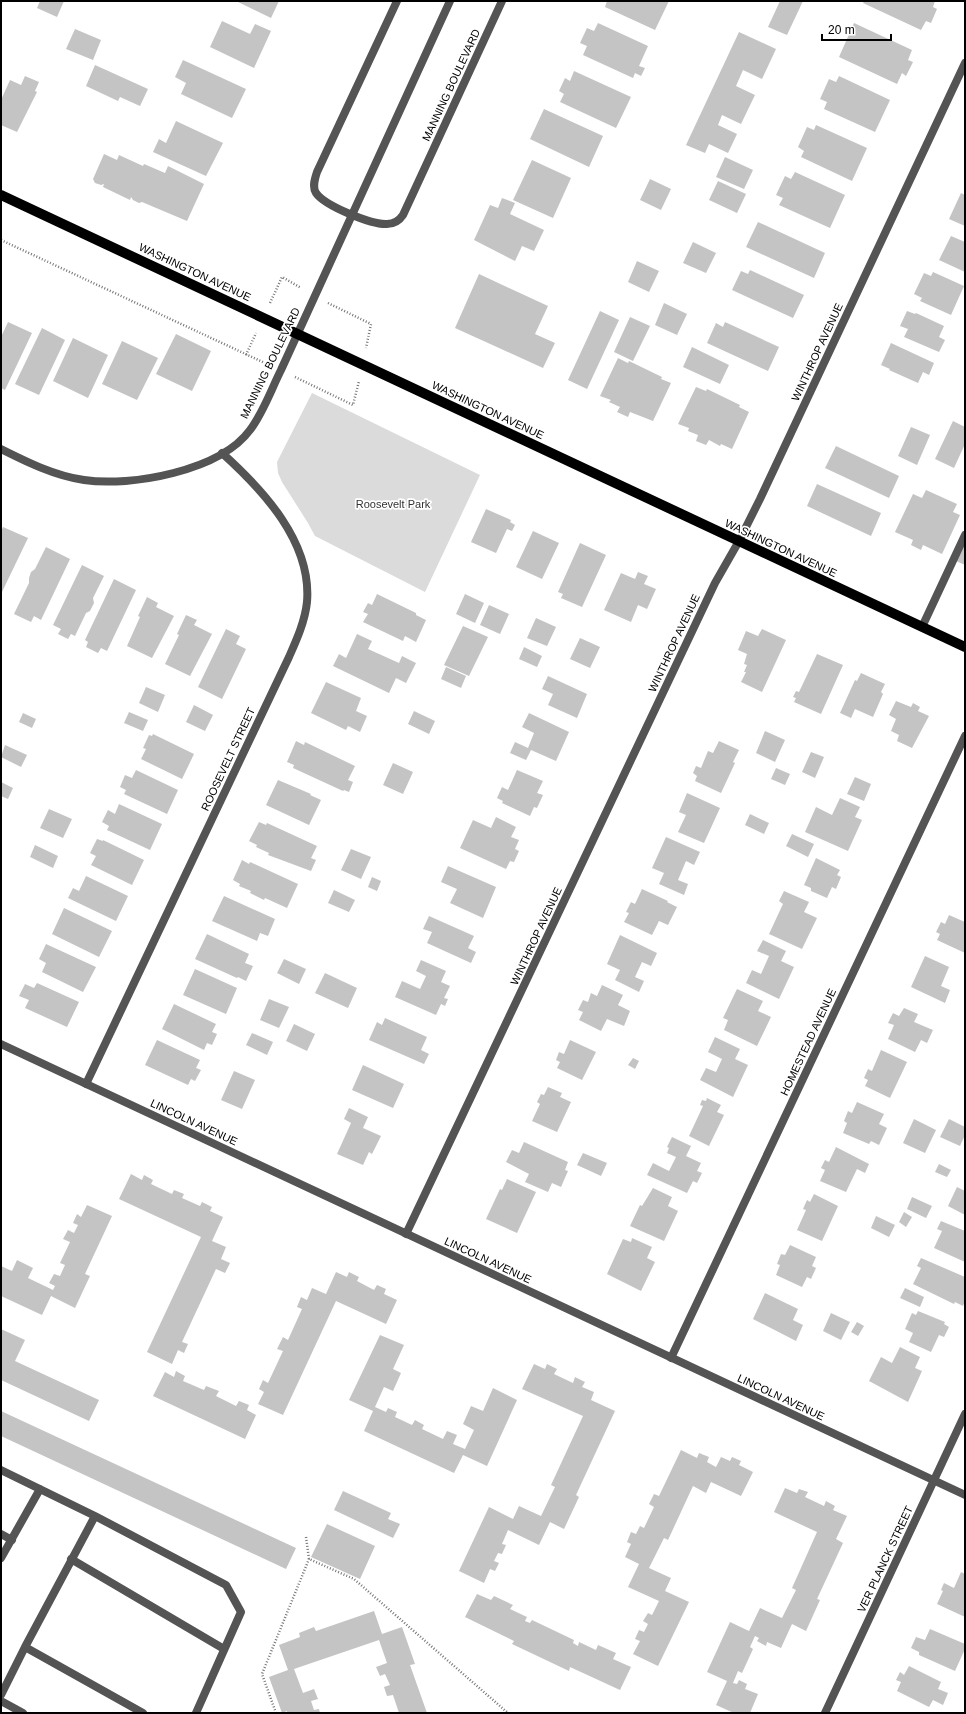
<svg xmlns="http://www.w3.org/2000/svg" width="966" height="1714" font-family="Helvetica,sans-serif">
  <style>
    .green { fill: #dbdbdb }
    .building { fill: #c4c4c4 }
    .lines { fill: none; stroke-linecap: round; stroke-linejoin: round }
    .path { stroke: #767676; stroke-width: 2.5; stroke-dasharray: 1 2; stroke-linecap: butt }
    .service { stroke: #545454; stroke-width: 8 }
    .minor { stroke: #545454; stroke-width: 8 }
    .tertiary { stroke: #545454; stroke-width: 8 }
    .primary { stroke: #000; stroke-width: 10 }
    .labels { text-anchor: middle; stroke-width: 3.5; stroke-linejoin: round; paint-order: stroke }
    .street-label { font-size: 11px; fill: #000; stroke: #fff }
    .park-label { font-size: 11px; fill: #323232; stroke: #fff }
  </style>
  <rect width="100%" height="100%" fill="#fff"/>
  <path class="green" d="M312,393L480,475L425,592L315,536L308,523L282,482L278,473L277,462Z"/>
  <path class="building" d="M40,1H64L57,17L37,8Z
    M236,1H279L271,18Z
    M607,1H669L655,30L605,7Z
    M780,1H803L787,35L768,27Z
    M864,1H935L933,7L937,9L931,23L926,21L921,30L863,3Z
    M222,21L250,34L255,24L271,31L254,68L210,47Z
    M598,23L648,46L639,66L645,68L641,76L635,73L633,78L583,55L587,46L580,43L587,28L594,31Z
    M854,23L912,50L908,60L913,62L906,76L902,73L897,84L839,57Z
    M75,29L101,40L93,60L66,49Z
    M739,32L776,49L762,79L743,70L736,86L755,95L741,124L722,115L718,125L737,134L728,153L709,144L705,153L686,145Z
    M183,60L246,89L232,118L181,94L186,83L175,77Z
    M95,65L148,89L140,106L120,97L118,101L86,86Z
    M574,71L631,97L616,128L560,102L564,94L559,91L565,78L570,81Z
    M25,76L39,82L35,91L37,92L17,132L1,125V100L10,80L21,85Z
    M839,76L890,100L875,132L824,109L827,102L820,99L829,79L836,82Z
    M544,109L603,136L589,167L530,139Z
    M176,121L223,143L206,176L153,152L159,139L166,143Z
    M816,125L867,148L852,181L801,157L804,151L798,147L807,127L814,130Z
    M104,154L117,160L119,155L143,166L144,164L165,173L168,166L204,184L187,221L142,202L139,203L133,200L131,197L130,200L103,187L104,184L101,185L95,183L93,179Z
    M725,157L753,170L744,189L716,177Z
    M532,160L571,178L553,218L513,200Z
    M795,172L845,195L830,228L779,205L783,198L776,195L785,176L791,179Z
    M650,179L671,189L661,210L640,200Z
    M718,181L746,194L737,213L709,200Z
    M961,193L965,195V226L949,219Z
    M502,198L515,203L510,214L544,230L534,251L522,246L515,261L474,240L490,205L498,208Z
    M758,222L825,253L814,278L746,247Z
    M951,236L965,242V272L939,260Z
    M693,242L716,253L706,273L683,263Z
    M637,261L659,271L649,292L628,282Z
    M750,270L804,295L793,318L732,290L741,271L748,274Z
    M933,272L964,286L951,315L920,301L922,298L914,294L924,273L931,276Z
    M479,274L548,306L535,334L555,343L543,368L455,328Z
    M664,303L687,314L677,335L655,325Z
    M600,311L619,320L587,389L568,380Z
    M907,311L915,314L916,313L944,326L939,337L945,340L939,352L904,337L908,329L900,326Z
    M630,317L650,326L633,361L614,352Z
    M8,322L32,333L5,390L1,388V337Z
    M725,322L779,347L768,371L707,343L716,323L723,327Z
    M42,328L65,340L39,395L15,384Z
    M176,334L211,351L192,391L156,374Z
    M73,338L108,355L88,398L53,381Z
    M122,341L158,358L137,400L102,384Z
    M891,343L934,363L929,375L923,372L918,383L889,370L890,369L881,365Z
    M692,347L729,365L720,384L683,367Z
    M618,358L628,363L629,361L662,377L661,379L671,383L653,421L630,412L628,417L617,412L620,407L609,402L611,400L600,396Z
    M696,387L706,391L707,389L740,405L739,407L749,412L732,449L721,444L720,446L709,440L706,445L696,441L698,435L688,431L689,428L678,424Z
    M953,421L965,427V444L954,468L935,459Z
    M911,427L930,435L917,465L898,456Z
    M836,446L899,476L889,498L825,468Z
    M817,484L881,513L871,536L807,506Z
    M926,490L957,504L953,512L960,515L942,554L923,545L921,550L911,545L913,540L895,532L913,494L922,498Z
    M486,509L511,520L510,522L515,525L512,531L507,529L496,553L471,542Z
    M3,527L28,538L1,594V532Z
    M533,531L559,543L542,579L516,567Z
    M965,541V565L956,561Z
    M580,543L606,555L582,607L561,598L563,594L558,592Z
    M46,547L70,559L41,620L34,616L31,622L14,614L29,583V578L31,572L35,569Z
    M82,565L104,576L93,598L94,603L90,611L86,613L75,636L71,634L68,639L58,634L61,629L53,625Z
    M638,572L648,576L644,584L656,589L647,609L638,605L631,622L604,610L621,573L635,579Z
    M114,579L136,590L107,651L101,648L98,653L86,647L88,642L85,640Z
    M377,594L416,613V615L426,620L416,642L405,636L403,641L363,622L368,614L363,612L368,603L372,605Z
    M465,594L484,603L475,623L456,614Z
    M147,597L158,603L156,607L174,616L152,658L127,646L140,617L138,616Z
    M489,605L509,614L500,634L480,625Z
    M186,615L197,620L194,625L212,634L190,676L165,664L179,635L177,634Z
    M536,618L556,627L547,646L527,638Z
    M463,626L488,637L469,676L444,665Z
    M226,629L240,636L236,644L246,649L222,699L198,687Z
    M762,629L786,640L762,692L741,682L746,672H744L747,665L744,664L747,654L738,650L746,631L758,636Z
    M357,634L372,641L368,649L399,663L402,656L416,663L406,683L396,678L389,693L333,666L339,654L346,658Z
    M580,638L600,647L590,668L570,659Z
    M524,647L542,656L537,667L519,659Z
    M817,654L843,665L821,714L794,702L796,698L793,697L796,691L799,692Z
    M446,667L466,676L461,688L441,679Z
    M861,673L885,684L881,692L883,694L873,717L855,709L851,718L840,713L855,680L857,681Z
    M548,676L587,694L577,718L548,705L553,694L542,689Z
    M326,682L361,698L356,711L367,716L360,732L348,726L346,730L311,713Z
    M146,687L165,695L158,712L139,703Z
    M896,701L911,707L913,703L920,707L918,711L929,716L912,748L897,741L899,735L891,731L896,719L889,715Z
    M194,705L213,715L205,731L186,722Z
    M414,711L435,721L429,734L408,724Z
    M129,712L148,720L143,731L124,723Z
    M23,713L36,719L32,728L19,722Z
    M529,713L569,732L556,761L531,750L526,760L510,753L515,742L528,748L534,733L522,727Z
    M765,731L785,740L775,762L756,753Z
    M153,734L194,754L182,779L141,759L146,749L143,748L149,735L152,736Z
    M296,741L304,745L305,742L355,766L348,780L353,782L349,792L344,790L343,791L293,768L294,765L287,762Z
    M719,741L739,750L733,762L735,763L721,793L695,781L697,776L693,773L696,766L701,768L708,751L713,753Z
    M5,745L27,755L21,767L1,757Z
    M811,752L824,757L815,778L802,772Z
    M393,763L413,772L403,794L383,785Z
    M776,768L790,774L785,785L771,779Z
    M136,770L178,790L167,814L124,794L126,790L120,787L125,775L132,778Z
    M517,770L543,781L537,793L543,795L537,808L534,807L530,816L502,803L503,801L497,798L502,787L508,790Z
    M855,777L871,784L864,801L847,794Z
    M278,780L311,794L310,795L321,800L309,825L266,805Z
    M1,782L13,788L8,799L1,796Z
    M687,793L720,808L704,843L678,832L686,815L679,812Z
    M840,798L860,807L855,817L862,820L848,851L805,832L816,807L832,815Z
    M119,804L162,824L150,850L107,830L109,826L102,822L108,810L115,814Z
    M49,809L72,819L63,838L40,828Z
    M750,814L769,823L764,834L745,825Z
    M496,817L516,827L511,837L519,840L515,849L519,851L514,862L510,861L506,869L460,848L473,820L491,828Z
    M259,822L266,825L267,823L317,846L311,858L316,860L311,871L268,855L269,853L256,847L257,845L249,841Z
    M792,834L814,844L808,857L786,846Z
    M666,837L700,852L694,865L686,861L678,880L688,884L684,895L659,884L664,873L652,868Z
    M97,839L103,841V840L144,860L132,885L91,865L96,856L90,853Z
    M35,845L58,856L53,868L30,857Z
    M351,849L371,857L361,879L341,870Z
    M816,858L840,870L837,875L841,877L836,889L832,887L827,898L811,891V888L804,885Z
    M242,860L249,864L250,862L298,884L287,908L265,898L264,900L250,893L251,891L239,886L240,884L233,880Z
    M448,866L496,887L483,918L450,903L457,889L441,882Z
    M86,876L128,896L116,921L68,898L73,888L79,891Z
    M372,877L381,881L377,891L368,887Z
    M642,889L668,901L667,902L677,907L668,925L659,921L652,935L624,922L629,913L626,912L631,902L635,904Z
    M334,890L355,900L349,912L328,903Z
    M784,891L809,902L804,912L817,918L802,949L769,934L783,904L779,901Z
    M224,896L275,919L268,936L260,933L257,941L212,921Z
    M64,908L112,931L99,957L52,934Z
    M949,915L965,922V953L937,940L940,934L936,932L941,922L945,924Z
    M429,916L474,936L468,948L476,952L471,963L427,943L432,932L423,929Z
    M207,934L249,954L245,963L253,966L246,981L238,977L237,978L195,959Z
    M620,935L657,953L651,966L642,962L635,977L644,981L639,992L615,980L620,970L607,964Z
    M763,940L786,951L781,961L794,967L779,999L746,983L752,970L761,974L769,956L757,951Z
    M46,944L96,967L83,992L42,972L46,963L39,959Z
    M925,956L949,967L941,986L950,990L945,1003L911,987Z
    M284,959L306,969L299,984L277,973Z
    M421,960L446,971L441,982L450,986L444,998L448,999L445,1006L441,1004L436,1015L395,997L402,981L420,989L426,976L416,971Z
    M195,969L237,988L226,1014L183,995Z
    M325,973L357,988L348,1008L315,993Z
    M37,983L79,1002L67,1027L25,1008L29,1000L19,996L25,984L34,988Z
    M602,985L623,995L618,1005L630,1011L624,1026L607,1019L601,1031L579,1020L583,1012L578,1010L583,1000L588,1002L591,993L597,996Z
    M737,989L763,1001L758,1011L771,1017L757,1046L724,1030L728,1020L723,1018Z
    M269,999L289,1007L279,1028L260,1020Z
    M174,1004L216,1024L212,1032L217,1034L212,1045L207,1043L204,1050L162,1029Z
    M904,1008L918,1014L914,1022L933,1030L927,1043L921,1040L915,1052L888,1039L894,1025L888,1023L893,1013L899,1016Z
    M385,1018L427,1037L421,1050L429,1054L424,1064L369,1040L377,1022L382,1025Z
    M294,1024L315,1034L307,1051L286,1041Z
    M252,1033L273,1042L267,1055L246,1045Z
    M715,1037L740,1049L735,1059L748,1065L733,1097L700,1080L706,1068L716,1072L722,1059L708,1052Z
    M157,1040L200,1060L196,1068L201,1070L195,1081L191,1079L188,1085L145,1065Z
    M570,1040L596,1052L582,1080L557,1068L560,1062L556,1060L559,1052L564,1054Z
    M881,1050L907,1062L890,1098L865,1086L868,1080L864,1078L868,1069L872,1071Z
    M633,1058L639,1061L635,1069L628,1065Z
    M363,1065L404,1084L393,1108L352,1090Z
    M234,1071L255,1080L242,1109L221,1100Z
    M548,1087L562,1093L560,1097L571,1102L557,1132L532,1121L540,1104L537,1102L541,1094L544,1095Z
    M707,1098L721,1105L717,1112L724,1115L709,1146L689,1136L703,1106L700,1105L702,1100L706,1101Z
    M857,1102L884,1114L879,1124L887,1128L879,1145L871,1141L869,1144L843,1133L847,1123L844,1121L848,1111L852,1113Z
    M349,1108L368,1117L363,1128L381,1136L372,1154L369,1152L363,1165L337,1154L351,1123L344,1119Z
    M914,1119L936,1130L925,1153L903,1143Z
    M949,1119L965,1127V1135L960,1146L940,1137Z
    M672,1137L691,1146L686,1156L701,1163L697,1171L702,1173L697,1183L693,1181L687,1193L647,1175L653,1163L669,1171L676,1157L667,1153L669,1148L667,1147Z
    M524,1142L568,1162L565,1170L568,1171L561,1187L552,1183L548,1192L525,1182L529,1174L506,1162L512,1150L519,1153Z
    M836,1147L869,1164L865,1173L857,1169L846,1192L820,1181L825,1170L821,1168L825,1160L829,1162Z
    M583,1153L607,1163L601,1176L577,1165Z
    M939,1164L951,1170L947,1177L935,1172Z
    M131,1174L142,1180L144,1175L153,1180L151,1184L172,1194L174,1190L184,1194L182,1198L200,1206L202,1202L212,1207L210,1211L223,1217L212,1241L226,1247L221,1259L230,1263L225,1273L216,1269L182,1342L188,1344L184,1353L178,1350L172,1364L147,1352L201,1237L119,1199Z
    M507,1179L536,1192L517,1233L486,1219L500,1189L502,1190Z
    M957,1187L965,1191V1215L948,1206Z
    M653,1188L672,1197L668,1206L678,1211L664,1241L630,1226L640,1205L642,1206Z
    M814,1194L838,1206L822,1241L797,1230L806,1210L803,1209L807,1200L810,1202Z
    M912,1197L932,1206L926,1218L907,1209Z
    M87,1205L112,1216L85,1274L90,1276L75,1308L51,1296L42,1315L1,1296V1266L12,1271L17,1260L33,1268L28,1278L53,1290L55,1286L49,1283L54,1274L60,1276L65,1265L60,1263L70,1242L63,1239L68,1230L74,1233L78,1225L73,1223L77,1214L81,1217Z
    M904,1212L912,1217L906,1227L899,1222Z
    M876,1216L895,1225L889,1237L871,1228Z
    M941,1221L965,1231V1262L934,1248L942,1231L937,1229Z
    M632,1238L652,1247L647,1258L655,1262L641,1291L607,1274L623,1239L631,1242Z
    M790,1245L816,1257L812,1266L816,1268L811,1279L807,1277L802,1287L776,1275L780,1265L777,1264L781,1254L785,1255Z
    M921,1258L965,1277V1301L963,1306L955,1302L954,1304L913,1284L921,1268L917,1266Z
    M336,1272L347,1277L349,1272L359,1277L357,1281L374,1290L377,1285L386,1289L384,1294L397,1300L386,1324L336,1301L283,1415L258,1404L264,1392L259,1389L263,1380L268,1383L283,1351L277,1349L283,1337L288,1340L302,1309L297,1307L301,1297L307,1300L312,1288L326,1294Z
    M905,1288L924,1297L920,1307L900,1298Z
    M765,1293L798,1309L793,1320L803,1325L796,1341L753,1319Z
    M918,1311L945,1322L944,1324L949,1327L944,1337L939,1335L931,1352L909,1342L913,1333L905,1329L912,1313L916,1315Z
    M831,1313L850,1322L841,1340L823,1331Z
    M857,1322L864,1326L858,1336L851,1332Z
    M1,1329L25,1340L15,1361L99,1400L89,1421L1,1380Z
    M380,1335L404,1345L393,1369L401,1373L393,1391L384,1387L375,1407L386,1412L388,1408L397,1412L395,1417L412,1425L415,1420L424,1425L422,1429L443,1439L447,1431L457,1435L453,1444L465,1449L474,1430L463,1424L471,1406L483,1411L493,1388L517,1400L487,1466L463,1455L454,1473L364,1431L373,1411L349,1400Z
    M900,1347L920,1357L915,1368L922,1371L908,1402L869,1381L881,1357L892,1363Z
    M534,1364L545,1369L547,1364L557,1369L554,1374L573,1383L575,1377L585,1382L582,1387L594,1392L591,1400L615,1411L576,1495L579,1497L564,1529L550,1522L539,1545L508,1530L502,1544L506,1545L502,1554L498,1553L494,1561L499,1563L495,1571L490,1569L484,1583L459,1571L489,1507L513,1519L519,1506L541,1516L555,1487L551,1485L583,1416L522,1389Z
    M176,1371L185,1376L183,1381L204,1390L206,1386L219,1391L216,1396L236,1406L239,1401L249,1405L247,1410L256,1415L245,1439L153,1396L165,1372L174,1377Z
    M1,1411L296,1548L286,1569L1,1436Z
    M681,1450L697,1458L699,1453L709,1457L707,1462L716,1467L721,1457L730,1461L732,1457L741,1461L739,1465L753,1472L741,1496L711,1482L706,1493L693,1486L668,1540L664,1538L649,1568L671,1578L665,1591L689,1602L658,1666L633,1654L640,1641L635,1639L639,1630L644,1632L648,1624L643,1621L648,1613L652,1615L659,1601L628,1587L639,1564L625,1557L631,1544L627,1542L631,1532L636,1534L640,1526L644,1528L654,1507L649,1504L654,1494L659,1496Z
    M785,1488L797,1493L799,1489L808,1492L805,1497L824,1506L826,1501L835,1506L833,1510L847,1516L836,1539L843,1543L817,1599L820,1600L806,1631L792,1624L781,1648L767,1642L766,1646L757,1641L759,1638L755,1636L750,1647L753,1649L742,1673L738,1671L733,1683L737,1684L739,1680L747,1684L745,1689L758,1694L750,1713H734L716,1705L727,1681L707,1672L730,1622L749,1631L760,1608L782,1618L796,1590L792,1588L817,1532L774,1512Z
    M343,1491L391,1513L388,1519L400,1524L393,1538L334,1510Z
    M327,1524L375,1546L360,1579L311,1557Z
    M961,1572L965,1574V1617L937,1604L943,1591L941,1590L944,1583L954,1588Z
    M477,1594L491,1600L494,1596L513,1605L510,1609L527,1617L525,1621L530,1623L532,1620L574,1640L573,1643L578,1646L579,1642L596,1650L598,1645L616,1653L613,1659L631,1667L620,1690L570,1667L569,1671L512,1644L514,1641L465,1617Z
    M374,1611L382,1634L402,1627L415,1664L410,1665L427,1713H399L393,1695L387,1696L384,1687L390,1685L385,1674L380,1676L376,1667L387,1663L379,1640L294,1669L303,1693L314,1689L318,1699L311,1701L314,1710L319,1709L320,1713H287V1711L282,1713L269,1677L288,1670L279,1645L300,1637L299,1633L314,1627L316,1631Z
    M930,1629L965,1644V1649L955,1671L919,1655V1652L911,1648L916,1637L925,1640Z
    M909,1666L941,1682L938,1689L948,1693L943,1705L933,1700L929,1707L897,1691L901,1682L896,1680L900,1672L904,1675Z"/>
  <g class="lines">
    <path class="path" d="M1,240L267,364
      M270,303L282,277L301,288
      M328,303L371,324L366,348
      M246,355L256,333
      M295,377L353,405L359,381
      M306,1537L309,1559L354,1579L508,1713
      M276,1713L262,1674L309,1559"/>
    <path class="service" d="M922,627L965,535
      M1,1470L95,1516L226,1585L241,1612L196,1713
      M95,1516L25,1647L143,1713
      M1,1534L12,1540
      M1,1558L40,1489
      M71,1559L224,1649
      M1,1695L25,1647
      M1,1701L23,1713"/>
    <path class="minor" d="M397,1L317,172C315,178 312,187 316,193C325,206 372,225 387,224C394,224 399,221 403,215L502,1
      M86,1084L289,657C297,639 305,621 307,602C312,542 263,490 222,453
      M406,1234L715,583L739,541L760,499L965,63
      M671,1358L965,736
      M825,1713L965,1414"/>
    <path class="tertiary" d="M1,449C27,462 55,476 84,480C131,487 220,471 250,430C263,413 271,390 281,370L450,1
      M1,1044L965,1495"/>
    <path class="primary" d="M1,195L965,647"/>
  </g>
  <g class="labels">
    <g class="street-label">
      <text transform="translate(451 85) rotate(-65)" y="4">MANNING BOULEVARD</text>
      <text transform="translate(195 272) rotate(25)" y="4">WASHINGTON AVENUE</text>
      <text transform="translate(817 352) rotate(-65)" y="4">WINTHROP AVENUE</text>
      <text transform="translate(270 363) rotate(-64)" y="4">MANNING BOULEVARD</text>
      <text transform="translate(488 410) rotate(25)" y="4">WASHINGTON AVENUE</text>
      <text transform="translate(781 548) rotate(25)" y="4">WASHINGTON AVENUE</text>
      <text transform="translate(674 643) rotate(-65)" y="4">WINTHROP AVENUE</text>
      <text transform="translate(228 759) rotate(-65)" y="4">ROOSEVELT STREET</text>
      <text transform="translate(536 936) rotate(-65)" y="4">WINTHROP AVENUE</text>
      <text transform="translate(808 1042) rotate(-65)" y="4">HOMESTEAD AVENUE</text>
      <text transform="translate(194 1122) rotate(25)" y="4">LINCOLN AVENUE</text>
      <text transform="translate(488 1260) rotate(25)" y="4">LINCOLN AVENUE</text>
      <text transform="translate(781 1397) rotate(25)" y="4">LINCOLN AVENUE</text>
      <text transform="translate(885 1559) rotate(-65)" y="4">VER PLANCK STREET</text>
    </g>
    <g class="park-label">
      <text x="393" y="508">Roosevelt Park</text>
    </g>
  </g>
  <rect width="966" height="1714" fill="none" stroke="#000000" stroke-width="4"/>
  <path d="M822 34v6h69v-6" fill="none" stroke="#000000" stroke-width="2"/>
  <text x="828" y="34" font-size="12" fill="#000000" stroke="#ffffff" stroke-width="3" paint-order="stroke">20 m</text>
</svg>
